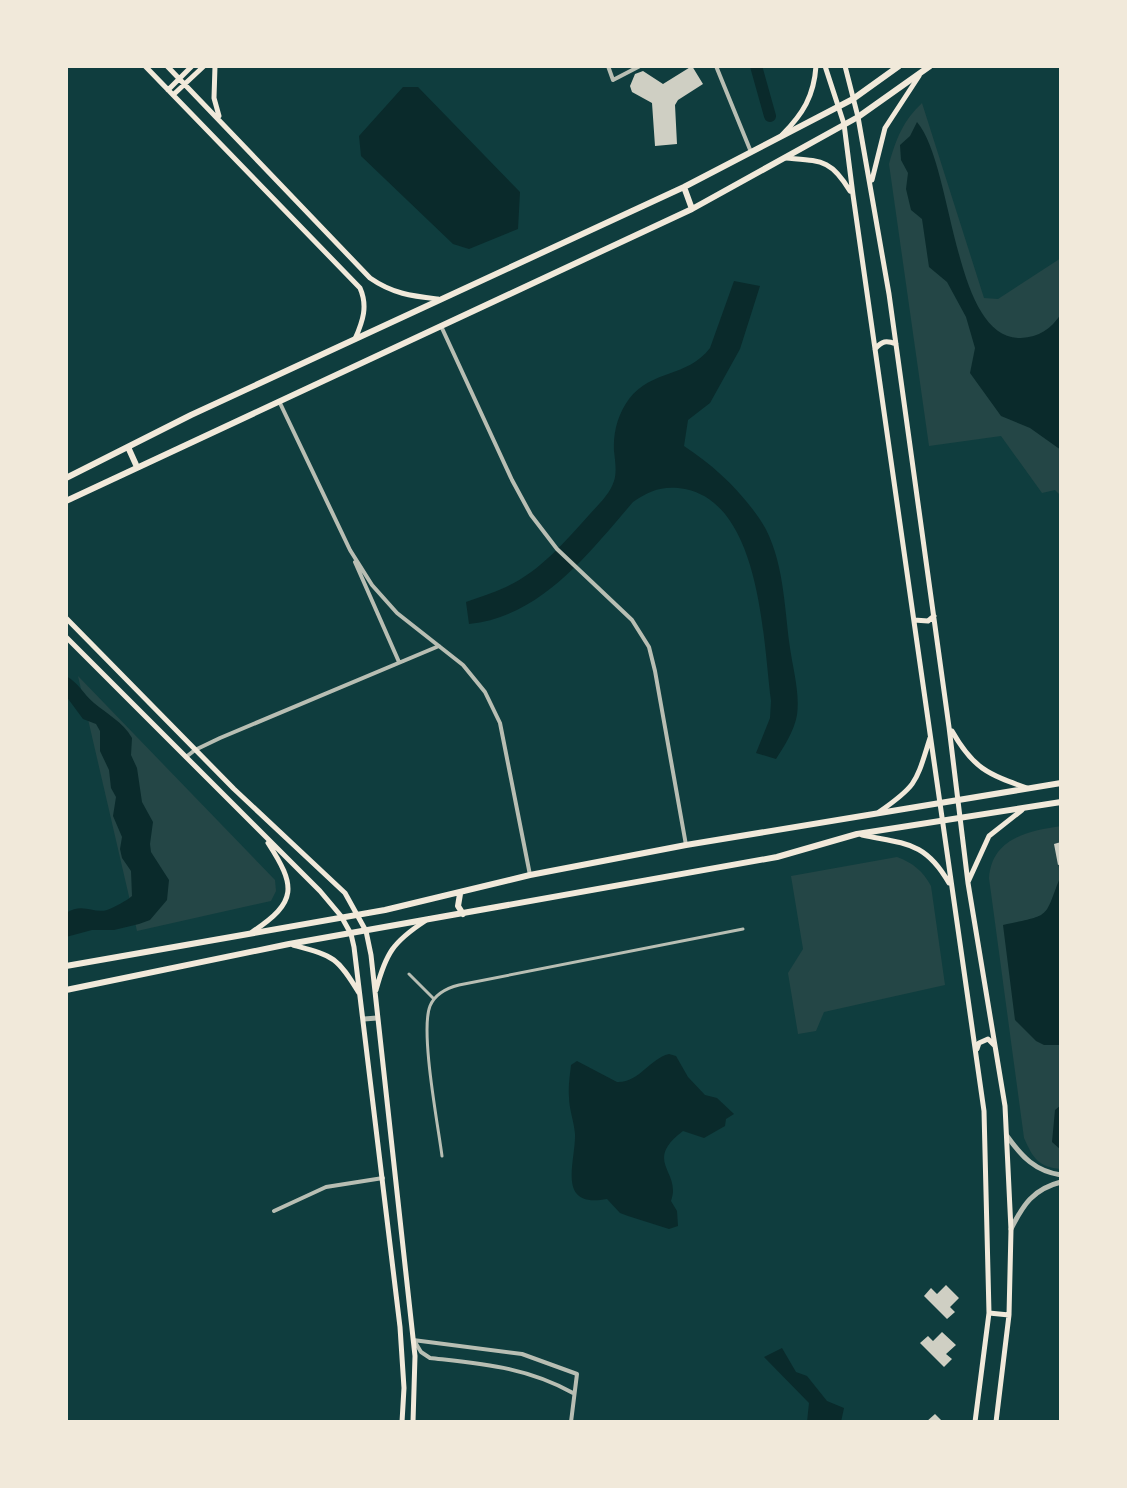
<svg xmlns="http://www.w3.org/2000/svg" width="1127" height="1488" font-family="'Archivo Narrow',sans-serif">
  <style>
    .green { fill: #244646 }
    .water { fill: #0a2a2b }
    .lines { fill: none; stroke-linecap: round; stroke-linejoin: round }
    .river { stroke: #0a2a2b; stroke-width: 12 }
    .building { fill: #cfcfc3 }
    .pedestrian { stroke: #b8beb3; stroke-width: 3 }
    .minor { stroke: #b8beb3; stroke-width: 4 }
    .tertiary { stroke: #b8beb3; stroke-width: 5 }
    .secondary { stroke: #f1e9da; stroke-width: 5 }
    .primary { stroke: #f1e9da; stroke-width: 6 }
  </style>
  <rect width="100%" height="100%" fill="#0f3d3e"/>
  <path class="green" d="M922,103L984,298L998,299L1061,258V496L1055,490L1042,493L1001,436L929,446L889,164C896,139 903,121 922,103Z
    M78,676L275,880L276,891L271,901L137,931Z
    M1061,826V1169C1038,1167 1033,1158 1024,1138L989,878C992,838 1028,831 1061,826Z
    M897,857C913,863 923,871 931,886L945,985L824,1012L816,1031L798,1034L788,973L803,949L791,876Z"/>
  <path class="water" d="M403,87H418L520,192L518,229L469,249L453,244L361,156L359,136Z
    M917,122C954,165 952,340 1021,338C1039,337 1051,329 1061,314V450L1030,428L1001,416L970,373L975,348L966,317L947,282L929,267L922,219L911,210L906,189L908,173L901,160L900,145L910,136Z
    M734,281L760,286L740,349L710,403L688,420L684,446C713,465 739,489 759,518C784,554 784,606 790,648C793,669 800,693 797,715C794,731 785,745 776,759L756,753L770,718L771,701C763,640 761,504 685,489C664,485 650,490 633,502C588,554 542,616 469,624L466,602C479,597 493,593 506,587C539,572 565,542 589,515C598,505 610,494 614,481C617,472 615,460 614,451C613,432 618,414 629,399C652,369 687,378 710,348Z
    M66,676C79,683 83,694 94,703C107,714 123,722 132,738L131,755L137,768L142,802L153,822L150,844L151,852L169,880L167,900L150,920L139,924L114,930H92L66,937V913C83,902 93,914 107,910C115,907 126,901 132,896L131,871L122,858L120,849L122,837L113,816L116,797L111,788L109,770L100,751V731L96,724L83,719L66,696Z
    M1061,875V1045H1044L1036,1041L1015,1020L1003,925C1053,914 1043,920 1061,875Z
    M669,1054L676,1056L688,1077L705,1095L717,1098L734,1114L726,1119L725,1126L704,1138L683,1131C642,1162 682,1171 671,1201L677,1211L678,1226L669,1229L628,1216L620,1213L607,1199C555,1209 576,1161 575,1134C574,1121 569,1109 569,1097C568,1086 570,1075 571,1065L577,1061L617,1082C639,1083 649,1059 669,1054Z
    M1061,1105V1150L1052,1142L1055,1110Z
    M782,1348L796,1372L807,1376L827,1401L844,1408L841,1422H807L809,1403L764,1357Z"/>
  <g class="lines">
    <path class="river" d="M756,66L770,116"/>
  </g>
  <path class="building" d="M692,66L703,84L678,100L675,105L677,144L655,146L652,103L632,92L630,86L635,74L643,71L663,84Z
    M1061,842V864L1058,865L1054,844Z
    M946,1285L959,1298L950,1307L955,1312L947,1319L924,1296L931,1288L937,1294Z
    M942,1332L956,1345L946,1354L952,1359L944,1367L920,1343L928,1336L933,1341Z
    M935,1414L943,1422H926Z"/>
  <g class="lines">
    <path class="pedestrian" d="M409,974L434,999
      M442,1156C438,1125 420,1031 430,1006C435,994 447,988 459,985L743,929"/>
    <path class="minor" d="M608,66L613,80L640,66
      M716,66L751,152
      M441,326L512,480L531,515L557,549L632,620L649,647L655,671L686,845
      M279,401L350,550L372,585L397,613L463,665L485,692L500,723L530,875
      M355,562L399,662
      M186,757L195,750L220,738L439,646
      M274,1211L326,1187L383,1178
      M413,1340L522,1354L577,1374L571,1422
      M415,1342L421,1352L430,1358C483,1364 526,1367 573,1393"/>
    <path class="tertiary" d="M364,1019L377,1018
      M1007,1136C1022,1157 1035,1171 1061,1175
      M1011,1229C1023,1205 1033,1189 1061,1182"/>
    <path class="secondary" d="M145,66L360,288C368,306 363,321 355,339
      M167,66L370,278C393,294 412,296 438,299
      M215,66L214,98L219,116
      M825,66L844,124L853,195L984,1111L989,1313L975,1422
      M845,66L858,117L889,294L949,727L968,883L1005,1106L1011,1230L1009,1315L996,1422
      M168,90L192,66
      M173,95L204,66
      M782,135C803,114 814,96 816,66
      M786,158C821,161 831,159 850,191
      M872,180L885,128L919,76
      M875,349C882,341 886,340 896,344
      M66,618L234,789L345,893L366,931L371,955L415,1356L413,1422
      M914,620L928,621L934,616
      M66,637L320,891L341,916L351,934L354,947L400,1327L404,1388L402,1422
      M952,731C973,768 987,774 1027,788
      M879,812C918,785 916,782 930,738
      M862,835C905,844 925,841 949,883
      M968,882L989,836L1022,810
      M252,932C298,902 296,886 268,843
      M293,945C333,956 337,956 359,993
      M376,990C386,953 393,942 425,921
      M977,1049L979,1043L988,1039L995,1046
      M989,1313L1009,1315"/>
    <path class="primary" d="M684,187L692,209
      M128,447L137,467
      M66,478L191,415L684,187L853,99L899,66
      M66,501L692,209L858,117L930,66
      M460,894L458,906L463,914
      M66,966L385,910L530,875L686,845L1061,783
      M66,990L289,944L777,857L857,834L1061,802"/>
  </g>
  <rect width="1127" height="1488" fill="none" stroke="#f1e9da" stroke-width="136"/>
</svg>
